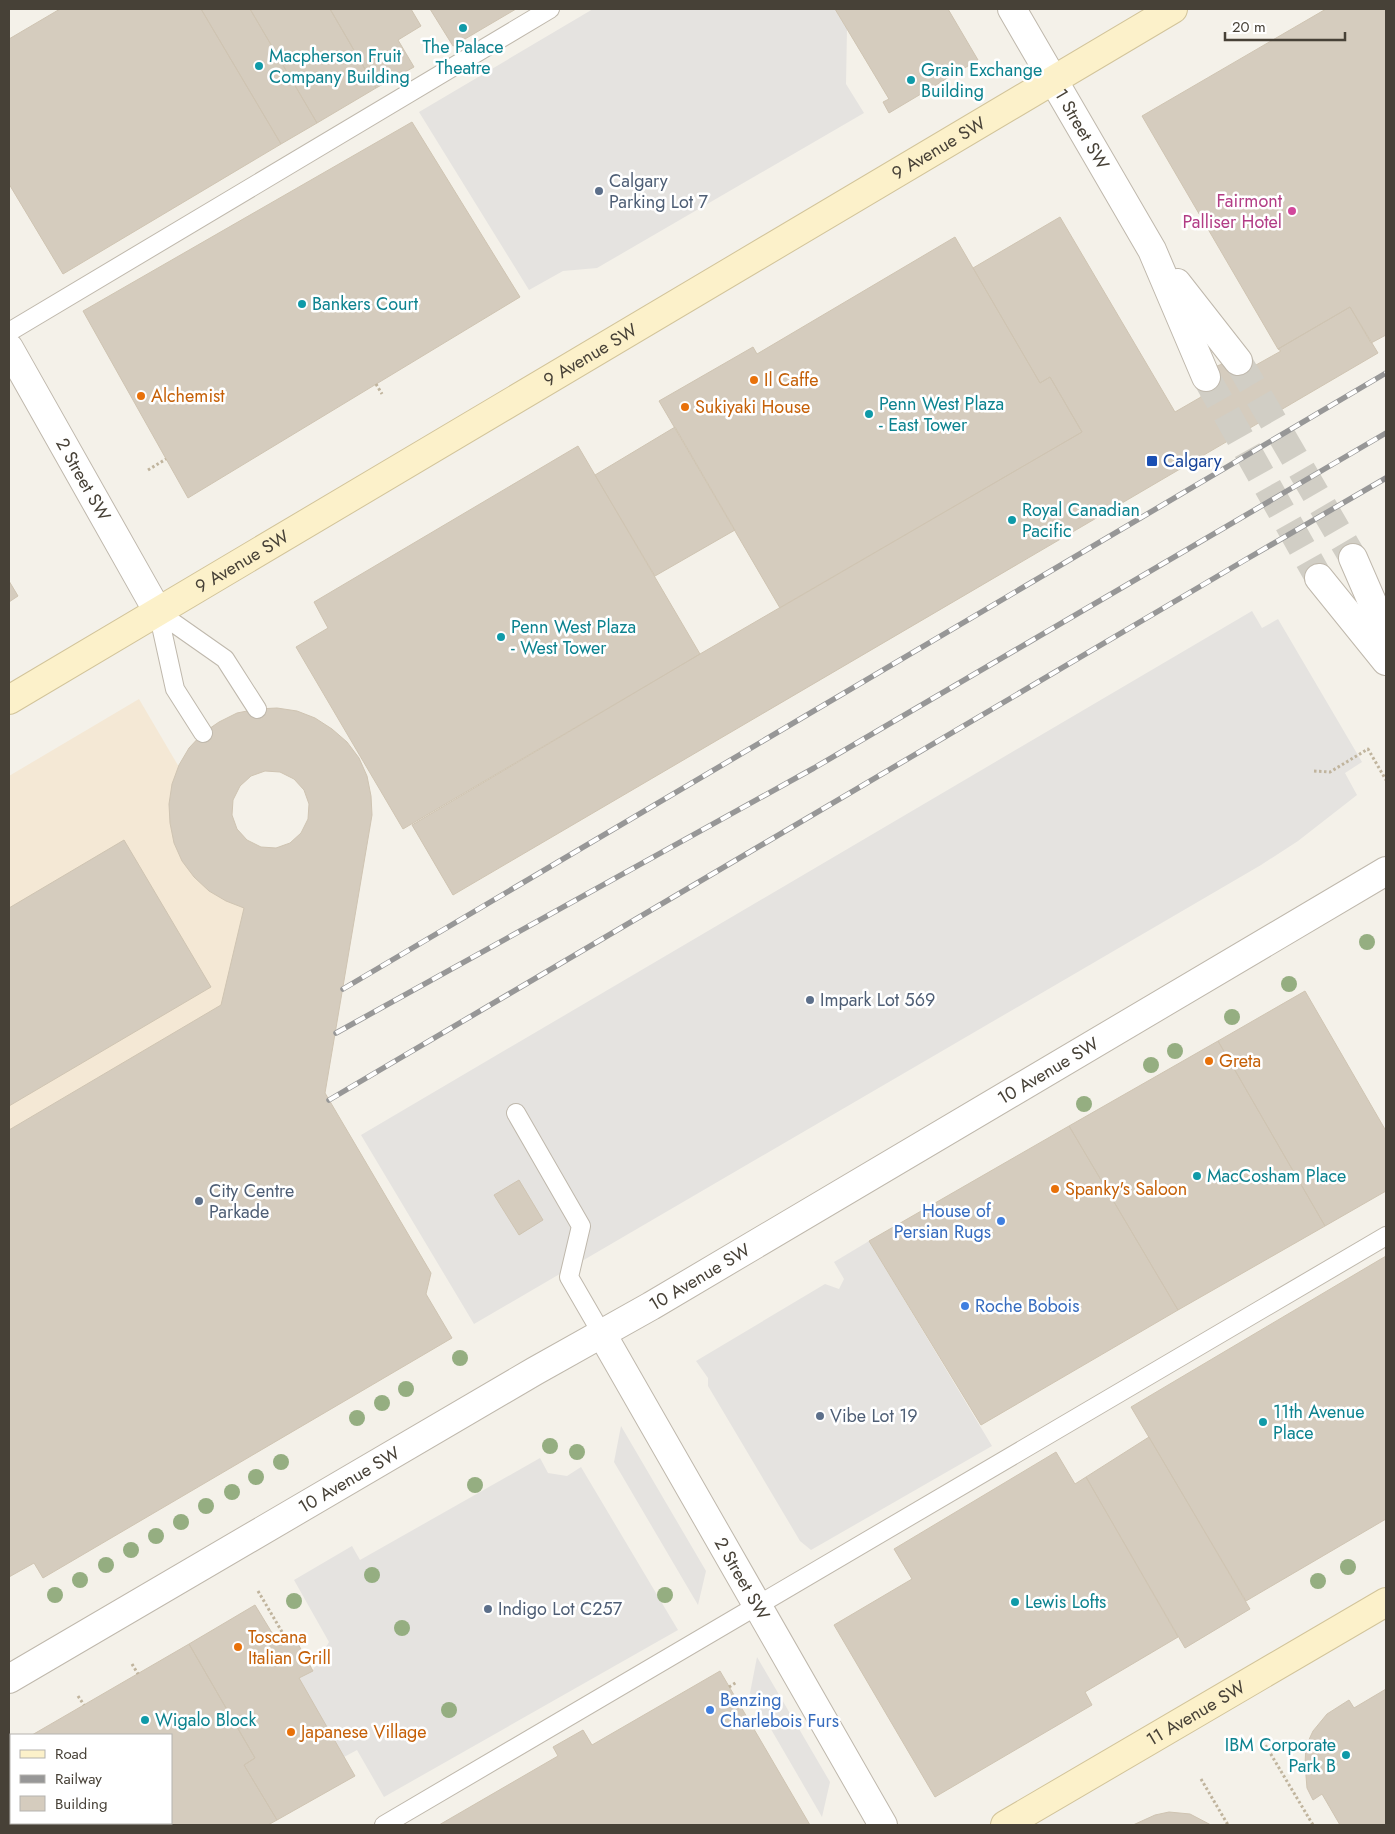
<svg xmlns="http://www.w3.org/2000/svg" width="1395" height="1834" font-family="Jost,sans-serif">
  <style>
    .commercial { fill: #f4e8d5 }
    .parking { fill: #e5e3e0 }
    .building { fill: #d5ccbe; stroke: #cfc4b2; fill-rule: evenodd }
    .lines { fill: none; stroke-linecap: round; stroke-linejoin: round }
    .tertiary-tunnel { stroke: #d1cec5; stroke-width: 28; stroke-dasharray: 28 14; stroke-linecap: butt }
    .service-casing { stroke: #bfb8ac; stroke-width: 20 }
    .minor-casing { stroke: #bfb8ac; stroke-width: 30 }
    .tertiary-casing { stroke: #bfb8ac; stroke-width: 30 }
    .secondary-casing { stroke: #d2c49a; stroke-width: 30 }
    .path { stroke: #c0b49d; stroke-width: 3; stroke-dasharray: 2.5 2.5; stroke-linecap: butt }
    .service { stroke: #fff; stroke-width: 18 }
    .minor { stroke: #fff; stroke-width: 28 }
    .tertiary { stroke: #fff; stroke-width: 28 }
    .secondary { stroke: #fcf1ca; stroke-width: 28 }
    .rail-casing { stroke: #979797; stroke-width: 5.5 }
    .rail { stroke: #fff; stroke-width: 4; stroke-dasharray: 11; stroke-linecap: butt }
    .tree { fill: #95ae81 }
    .culture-dot { fill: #0f9aa8; stroke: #fff; stroke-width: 2 }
    .service-dot { fill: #5c6f8a; stroke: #fff; stroke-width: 2 }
    .hotel-dot { fill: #d1479c; stroke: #fff; stroke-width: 2 }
    .food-dot { fill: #e8710a; stroke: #fff; stroke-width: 2 }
    .transit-dot { fill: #1a4fb4; stroke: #fff; stroke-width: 2 }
    .shop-dot { fill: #3f7fe0; stroke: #fff; stroke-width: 2 }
    .labels { text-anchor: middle; stroke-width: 5; stroke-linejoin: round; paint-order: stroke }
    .culture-label { font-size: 18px; fill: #0d838f; stroke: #fff; text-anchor: start }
    .street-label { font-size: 18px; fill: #474137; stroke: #fff }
    .service-label { font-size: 18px; fill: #4e5e75; stroke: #fff; text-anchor: start }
    .hotel-label { font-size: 18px; fill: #b23c85; stroke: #fff; text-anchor: end }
    .food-label { font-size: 18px; fill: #c56008; stroke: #fff; text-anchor: start }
    .transit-label { font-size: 18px; fill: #164399; stroke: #fff; text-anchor: start }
    .shop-label { font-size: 18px; fill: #366cbe; stroke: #fff; text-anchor: start }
  </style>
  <rect width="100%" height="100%" fill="#f4f1e9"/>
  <path class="commercial" d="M139,699L294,963L9,1130V776Z"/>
  <path class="parking" d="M593,9H835L847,29L846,84L864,113L597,268L563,271L529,290L419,112Z
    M1252,611L1262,628L1278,619L1362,762L1345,773L1357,795L1298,841L1261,865L474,1324L361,1135Z
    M869,1241L992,1446L811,1550L800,1541L708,1386V1378L696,1361L825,1284L839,1289L844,1279L834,1262Z
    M621,1426L706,1571L698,1605L614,1462Z
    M540,1458L548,1473L567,1476L581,1467L678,1630L384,1797L357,1750L344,1757L299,1678L313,1670L329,1642L294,1580L352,1546L360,1560Z
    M757,1657L830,1782L822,1817L750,1693Z"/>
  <path class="building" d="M60,9H201L281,144L63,274L9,184V39Z
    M201,9H250L317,123L281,144Z
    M250,9H330L376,88L317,123Z
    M330,9H411L421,26L398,40L414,67L376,88Z
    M430,9H516L453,46Z
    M835,9H948L978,60L889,113L883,102L889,99Z
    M1326,9H1386V335L1371,343L1350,307L1278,349L1142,116Z
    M412,122L520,297L188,498L83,311Z
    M1060,217L1175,412L1201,397L1203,384L1209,373L1217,366L1230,361L1246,362L1256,365L1281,351L1278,349L1350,307L1378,353L453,895L412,825L700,654L1082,432L1050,377L1040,383L973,268Z
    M955,237L1040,383L1050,377L1082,432L780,608L659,401L753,347L757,354Z
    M675,427L735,530L655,576L595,475Z
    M578,446L700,654L403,829L296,647L328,628L314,602Z
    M9,581L18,596L9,602Z
    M277,708L297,711L315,718L332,729L347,742L359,758L367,776L371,796L372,815L325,1093L431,1273L426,1294L452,1338L43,1578L34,1563L9,1577V1130L221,1005L244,908L226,901L209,891L194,877L182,861L174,843L170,823L169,804L172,784L179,765L189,748L203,733L219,722L237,713L257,709ZM265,771L280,772L294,779L304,790L309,804L308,819L301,833L290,843L276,848L261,847L247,840L237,829L232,815L233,800L240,786L251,776Z
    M124,840L211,987L9,1106V908Z
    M1305,991L1386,1131V1191L1325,1226L1218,1041Z
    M1218,1041L1325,1226L1178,1310L1069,1126Z
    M1069,1126L1178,1310L981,1425L869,1241Z
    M519,1180L543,1220L519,1235L494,1195Z
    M1386,1256V1519L1246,1601L1131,1407Z
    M1149,1437L1250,1609L1185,1648L1086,1477Z
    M1056,1452L1075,1484L1086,1477L1178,1637L1085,1692L1092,1705L935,1797L834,1625L912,1579L894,1549Z
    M255,1605L277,1641L292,1633L313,1671L299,1678L355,1776L277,1820L244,1765L255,1758L189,1644Z
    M189,1644L255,1758L244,1765L277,1820L268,1825H13L12,1823H171V1735H32Z
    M720,1671L810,1825H439L558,1756L553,1747L583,1730L592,1745Z
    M1386,1689V1825H1340L1322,1794L1313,1800L1307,1788L1305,1764L1306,1746L1313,1731L1327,1714L1349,1700L1354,1708Z
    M11,1747V1822L9,1818V1749Z
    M1169,1812L1190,1814L1211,1825H1133L1155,1815Z"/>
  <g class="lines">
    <path class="tertiary-tunnel" d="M1238,361L1353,558
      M1206,377L1319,578"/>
    <defs>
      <path id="service" d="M9,332L550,9
        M158,612L225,659L257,709
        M158,612L175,689L203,733
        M516,1113L581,1226L569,1277L602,1334
        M384,1825L1386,1236"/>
      <g id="minor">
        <path id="s1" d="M9,348L158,612"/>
      </g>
      <g id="tertiary">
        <path id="s2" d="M1012,9L1152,250L1206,377"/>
        <path d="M1177,283L1238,361"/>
        <path d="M1353,558L1386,634"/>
        <path d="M1319,578L1386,661"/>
        <path id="s3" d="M602,1334L883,1825"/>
        <path id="s4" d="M9,1679L535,1371L651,1306L1386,871"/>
      </g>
      <g id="secondary">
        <path id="s5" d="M9,700L1173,9"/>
        <path id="s6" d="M1005,1825L1386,1602"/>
      </g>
    </defs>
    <use href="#service" class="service-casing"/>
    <use href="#minor" class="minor-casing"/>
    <use href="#tertiary" class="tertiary-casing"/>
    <use href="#secondary" class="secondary-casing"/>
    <path class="path" d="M376,384L382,394
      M148,470L166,459
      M1314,771L1330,772L1368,749L1386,780
      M258,1591L285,1637
      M132,1664L138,1674
      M729,1687L737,1682
      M78,1696L84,1705
      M1263,1741L1313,1825
      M1201,1779L1228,1825"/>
    <use href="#service" class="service"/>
    <use href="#minor" class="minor"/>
    <use href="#tertiary" class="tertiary"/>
    <use href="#secondary" class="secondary"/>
    <defs>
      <path id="rail" d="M343,989L1386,373
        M336,1033L814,768L1386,433
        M329,1100L1245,560L1386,478"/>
    </defs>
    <use href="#rail" class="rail-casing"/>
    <use href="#rail" class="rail"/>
  </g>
  <g class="tree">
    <circle cx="1367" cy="942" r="8"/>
    <circle cx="1289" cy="984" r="8"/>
    <circle cx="1232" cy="1017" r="8"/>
    <circle cx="1175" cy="1051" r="8"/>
    <circle cx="1151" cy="1065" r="8"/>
    <circle cx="1084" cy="1104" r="8"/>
    <circle cx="460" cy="1358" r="8"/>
    <circle cx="406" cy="1389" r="8"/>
    <circle cx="382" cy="1403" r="8"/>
    <circle cx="357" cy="1418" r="8"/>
    <circle cx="550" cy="1446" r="8"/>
    <circle cx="577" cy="1452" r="8"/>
    <circle cx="281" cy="1462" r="8"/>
    <circle cx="256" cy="1477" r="8"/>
    <circle cx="475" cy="1485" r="8"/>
    <circle cx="232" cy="1492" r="8"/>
    <circle cx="206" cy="1506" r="8"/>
    <circle cx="181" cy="1522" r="8"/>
    <circle cx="156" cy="1536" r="8"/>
    <circle cx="131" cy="1550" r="8"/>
    <circle cx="106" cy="1565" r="8"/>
    <circle cx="1348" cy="1567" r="8"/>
    <circle cx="372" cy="1575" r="8"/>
    <circle cx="80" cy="1580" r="8"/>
    <circle cx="1318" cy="1581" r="8"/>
    <circle cx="55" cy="1595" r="8"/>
    <circle cx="665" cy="1595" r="8"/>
    <circle cx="294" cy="1601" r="8"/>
    <circle cx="402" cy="1628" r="8"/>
    <circle cx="449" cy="1710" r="8"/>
  </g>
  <g class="culture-dot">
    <circle cx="463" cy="28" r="5"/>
    <circle cx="259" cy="66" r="5"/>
    <circle cx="911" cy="80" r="5"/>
    <circle cx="302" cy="304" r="5"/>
    <circle cx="869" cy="414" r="5"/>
    <circle cx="1012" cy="520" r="5"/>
    <circle cx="501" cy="637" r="5"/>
    <circle cx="1197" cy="1176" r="5"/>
    <circle cx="1263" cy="1422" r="5"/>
    <circle cx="1015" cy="1602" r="5"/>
    <circle cx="145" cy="1720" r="5"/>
    <circle cx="1346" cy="1755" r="5"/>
  </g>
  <g class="service-dot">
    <circle cx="599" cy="191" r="5"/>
    <circle cx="810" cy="1000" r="5"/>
    <circle cx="199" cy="1201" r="5"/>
    <circle cx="820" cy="1416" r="5"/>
    <circle cx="488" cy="1609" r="5"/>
  </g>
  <circle class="hotel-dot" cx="1292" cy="211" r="5"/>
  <g class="food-dot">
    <circle cx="754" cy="380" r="5"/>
    <circle cx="141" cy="396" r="5"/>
    <circle cx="685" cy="407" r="5"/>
    <circle cx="1209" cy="1061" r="5"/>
    <circle cx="1055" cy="1189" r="5"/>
    <circle cx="238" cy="1647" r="5"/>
    <circle cx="291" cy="1732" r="5"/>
  </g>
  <rect class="transit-dot" x="1146" y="455" width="12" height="12" rx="2.5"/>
  <g class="shop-dot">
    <circle cx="1001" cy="1221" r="5"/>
    <circle cx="965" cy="1306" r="5"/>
    <circle cx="710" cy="1710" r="5"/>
  </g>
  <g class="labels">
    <g class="culture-label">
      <text x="463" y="53" text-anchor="middle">The Palace<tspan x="463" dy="21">Theatre</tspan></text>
      <text x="269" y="62">Macpherson Fruit<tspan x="269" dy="21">Company Building</tspan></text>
      <text x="921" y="76">Grain Exchange<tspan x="921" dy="21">Building</tspan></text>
      <text x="312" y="310">Bankers Court</text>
      <text x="879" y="410">Penn West Plaza<tspan x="879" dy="21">- East Tower</tspan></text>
      <text x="1022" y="516">Royal Canadian<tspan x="1022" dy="21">Pacific</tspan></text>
      <text x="511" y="633">Penn West Plaza<tspan x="511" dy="21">- West Tower</tspan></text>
      <text x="1207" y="1182">MacCosham Place</text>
      <text x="1273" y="1418">11th Avenue<tspan x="1273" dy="21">Place</tspan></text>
      <text x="1025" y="1608">Lewis Lofts</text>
      <text x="155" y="1726">Wigalo Block</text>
      <text x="1336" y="1751" text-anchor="end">IBM Corporate<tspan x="1336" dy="21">Park B</tspan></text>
    </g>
    <g class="street-label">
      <text dy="6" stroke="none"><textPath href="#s2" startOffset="139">1 Street SW</textPath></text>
      <text dy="6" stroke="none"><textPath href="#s5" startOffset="1081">9 Avenue SW</textPath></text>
      <text dy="6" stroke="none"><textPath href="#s5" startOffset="676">9 Avenue SW</textPath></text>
      <text dy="6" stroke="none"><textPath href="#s1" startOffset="151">2 Street SW</textPath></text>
      <text dy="6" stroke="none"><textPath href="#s5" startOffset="271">9 Avenue SW</textPath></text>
      <text dy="6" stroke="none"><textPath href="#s4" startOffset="1204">10 Avenue SW</textPath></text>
      <text dy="6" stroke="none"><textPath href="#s4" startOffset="799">10 Avenue SW</textPath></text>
      <text dy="6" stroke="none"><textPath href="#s4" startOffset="394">10 Avenue SW</textPath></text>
      <text dy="6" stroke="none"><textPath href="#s3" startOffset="282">2 Street SW</textPath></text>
      <text dy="6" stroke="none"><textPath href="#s6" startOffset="221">11 Avenue SW</textPath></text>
    </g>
    <g class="service-label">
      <text x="609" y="187">Calgary<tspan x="609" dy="21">Parking Lot 7</tspan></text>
      <text x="820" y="1006">Impark Lot 569</text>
      <text x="209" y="1197">City Centre<tspan x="209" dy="21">Parkade</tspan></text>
      <text x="830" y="1422">Vibe Lot 19</text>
      <text x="498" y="1615">Indigo Lot C257</text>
    </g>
    <g class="hotel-label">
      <text x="1282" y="207">Fairmont<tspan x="1282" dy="21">Palliser Hotel</tspan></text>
    </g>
    <g class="food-label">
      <text x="764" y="386">Il Caffe</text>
      <text x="151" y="402">Alchemist</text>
      <text x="695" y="413">Sukiyaki House</text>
      <text x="1219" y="1067">Greta</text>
      <text x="1065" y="1195">Spanky's Saloon</text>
      <text x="248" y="1643">Toscana<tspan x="248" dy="21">Italian Grill</tspan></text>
      <text x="301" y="1738">Japanese Village</text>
    </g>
    <g class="transit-label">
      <text x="1163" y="467">Calgary</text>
    </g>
    <g class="shop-label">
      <text x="991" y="1217" text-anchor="end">House of<tspan x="991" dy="21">Persian Rugs</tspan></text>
      <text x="975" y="1312">Roche Bobois</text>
      <text x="720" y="1706">Benzing<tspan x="720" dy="21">Charlebois Furs</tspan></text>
    </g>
  </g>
  <rect width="1395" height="1834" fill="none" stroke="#474137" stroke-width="20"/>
  <rect x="10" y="1734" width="162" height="90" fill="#ffffff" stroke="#b5b3af"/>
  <rect x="20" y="1750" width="25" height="8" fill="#fcf1ca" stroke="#b5b3af"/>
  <text x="55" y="1759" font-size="15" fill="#474137">Road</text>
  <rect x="20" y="1775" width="25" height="8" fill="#979797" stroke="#b5b3af"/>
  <text x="55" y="1784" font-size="15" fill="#474137">Railway</text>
  <rect x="20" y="1796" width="25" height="15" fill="#d5ccbe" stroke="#b5b3af"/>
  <text x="55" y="1809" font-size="15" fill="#474137">Building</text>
  <path d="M1225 32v8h120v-8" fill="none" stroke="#474137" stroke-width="2.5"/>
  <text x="1232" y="32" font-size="15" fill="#474137" stroke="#ffffff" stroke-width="4" paint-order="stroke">20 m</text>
</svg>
